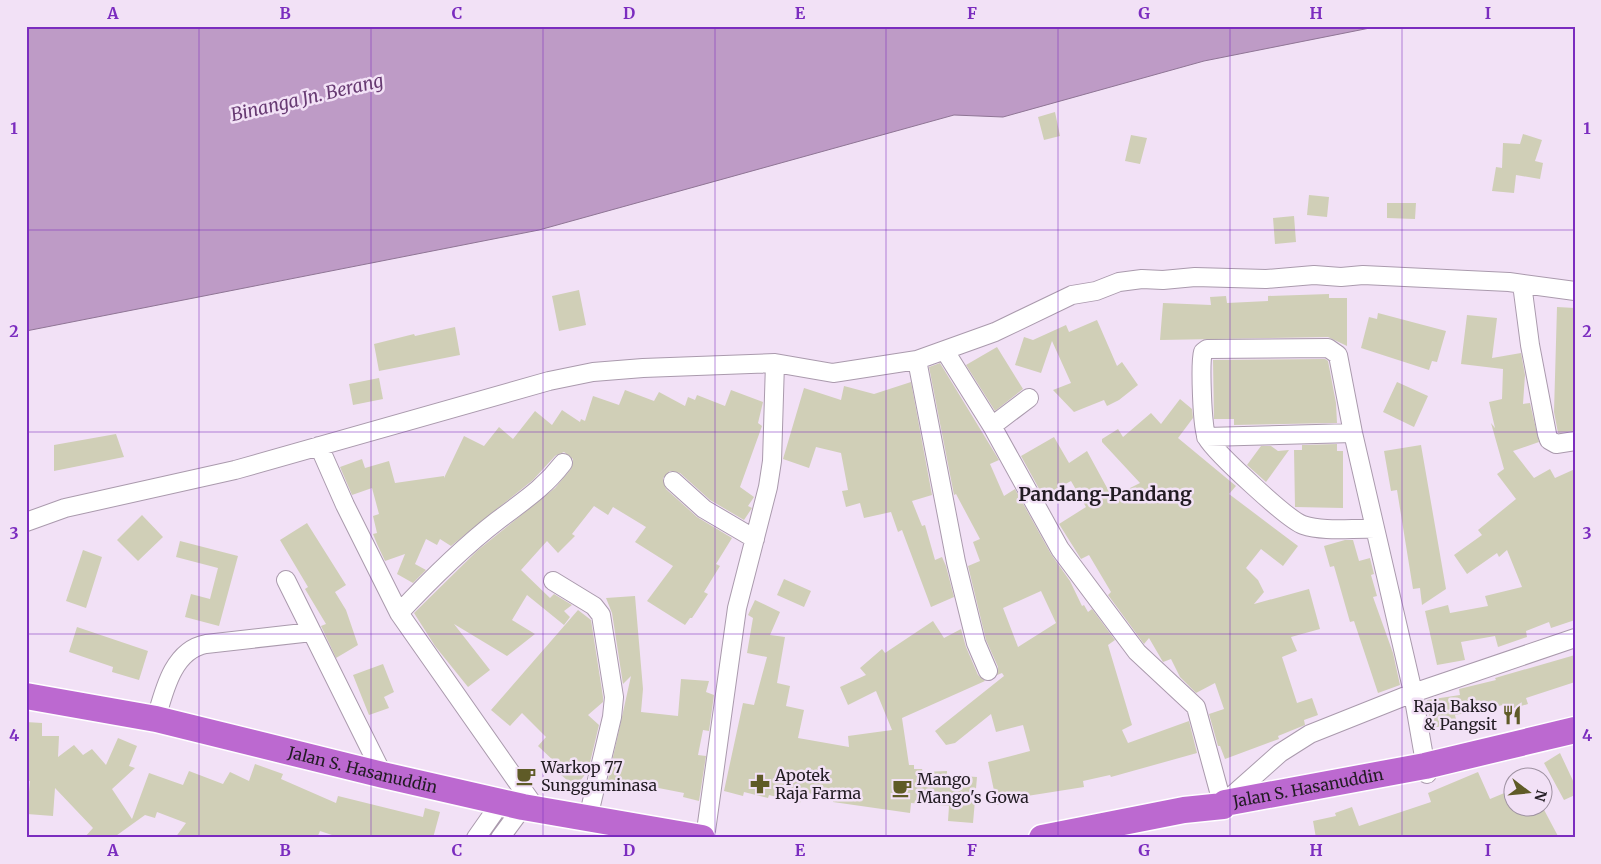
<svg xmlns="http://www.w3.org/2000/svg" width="1601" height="864" font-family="Merriweather,serif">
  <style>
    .water { fill: #be9bc6; stroke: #8f7595 }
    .building { fill: #d0cfb7; fill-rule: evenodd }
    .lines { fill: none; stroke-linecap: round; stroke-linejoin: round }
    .minor-casing { stroke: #aa9aad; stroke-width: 20 }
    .highway-casing { stroke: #fff; stroke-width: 29 }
    .minor { stroke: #fff; stroke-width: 18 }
    .highway { stroke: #bc69d0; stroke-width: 26 }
    .grid { fill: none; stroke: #7b2cbf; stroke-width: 1; stroke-opacity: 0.55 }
    .labels { text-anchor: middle; stroke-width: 5; stroke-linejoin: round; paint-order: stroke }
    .poi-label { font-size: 16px; fill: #221c23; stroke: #f2e1f6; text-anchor: start }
    .street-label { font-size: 16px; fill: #221c23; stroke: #f2e1f6 }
    .water-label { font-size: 18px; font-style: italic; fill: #673a72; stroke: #f2e1f6 }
    .quarter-label { font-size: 19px; font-weight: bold; fill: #221c23; stroke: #f2e1f6 }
    .neatline { fill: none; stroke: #7b2cbf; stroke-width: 2 }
    .grid-label { font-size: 16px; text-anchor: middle; font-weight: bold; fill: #7b2cbf }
  </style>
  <rect width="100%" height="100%" fill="#f2e1f6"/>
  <path class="water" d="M26,26H1380L1204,61L1003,117L954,115L539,230L26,331Z"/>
  <path class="building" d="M1055,112L1060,136L1044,140L1038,117Z
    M1523,134L1542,140L1535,161L1543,163L1540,179L1516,175L1514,193L1492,191L1496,167L1502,168L1503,143L1520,144Z
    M1131,135L1147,138L1140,164L1125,161Z
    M1309,195L1329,197L1327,217L1307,215Z
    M1387,203H1416L1415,219L1387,218Z
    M1294,216L1296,242L1275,244L1273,218Z
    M579,290L586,325L559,331L552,296Z
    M1329,294V298H1347V346L1328,337L1160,340L1163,303L1211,305L1210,297L1226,296L1227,303L1268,301V296Z
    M1557,307L1575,308V431L1558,433L1554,412Z
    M1378,313L1446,331L1437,362L1432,361L1429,370L1361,348L1369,317L1377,319Z
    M1467,315L1497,318L1492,358L1521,353L1525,375L1523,404L1530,403L1539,442L1513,451L1534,478L1550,469L1555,478L1575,469V620L1551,628L1549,622L1526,631L1527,637L1498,647L1495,636L1461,642L1465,660L1437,665L1425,611L1448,605L1450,613L1488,606L1485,596L1522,587L1507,550L1499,557L1497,553L1467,574L1454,555L1482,535L1478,530L1516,499L1497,474L1504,469L1491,423L1495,428L1489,402L1502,399L1503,369L1461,364Z
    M1097,320L1117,366L1122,362L1138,385L1119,400L1107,406L1104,400L1074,412L1053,390L1071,383L1052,341L1041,373L1015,365L1024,337L1033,340L1066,325L1069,332Z
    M455,327L460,355L379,371L374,344L414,334L415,336Z
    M997,347L1023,389L995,411L966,365Z
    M1325,359L1328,361L1336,403L1337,423L1234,425V419H1214L1213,360Z
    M940,363L999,460L990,464L1004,496L1015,489L1051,554L1070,581L1082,606L1084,605L1088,612L1092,609L1115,640L1108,645L1132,725L1122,730L1128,743L1189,721L1197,753L1111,777L1110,775L1083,781L1084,787L1027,796V798L997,805L988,762L1030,751L1023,725L996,732L991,714L955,743L946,745L935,731L1004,676L1002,673L997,675L998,667L986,640L968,566L980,561L973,542L980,539L956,494L954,495L929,367ZM1041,591L1056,623L1018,647L1003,608Z
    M379,378L383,399L353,405L349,384Z
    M911,382L932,495L912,501L922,526L925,525L935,560L942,557L946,566L954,597L931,607L902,530L898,532L891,512L864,518L860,503L846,507L842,491L848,490L841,453L816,447L809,468L783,459L804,388L841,400L844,386L874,394Z
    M1397,382L1428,396L1414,427L1383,412Z
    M625,390L654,401L659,392L685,406L688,397L695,400L697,395L725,406L731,390L763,402L758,423L762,426L740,487L754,497L748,506L752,508L744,520L710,500L680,473L670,471L663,478L666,489L697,517L732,538L716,564L720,566L704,592L708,594L692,618H690L685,625L647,601L673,566L635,542L646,527L613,507L608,515L594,506L572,534L575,536L558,553L547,541L521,570L550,598L554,594L572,605L564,611L570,617L564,625L527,595L512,620L535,634L507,656L454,624L490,670L468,687L435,646L414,613L478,550L555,488L571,469L573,459L564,452L555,456L533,480L451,546L440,539L437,545L426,539L415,564L426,570L413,583L397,574L405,554L385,561L377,544L373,534L377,533L373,516L379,514L372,488L352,495L340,467L362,459L365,468L389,461L395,483L444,476V478L464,436L484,446L499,427L513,439L535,411L552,425L562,410L580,422L581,419L585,421L593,396L619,405Z
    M1180,399L1192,409L1193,418L1178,438L1236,486L1229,494L1298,546L1283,566L1261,549L1246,568L1258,580L1264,592L1254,604L1309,589L1320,629L1291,637L1297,651L1282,657L1297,703L1312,698L1318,715L1304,720L1305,725L1278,736L1279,739L1225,759L1220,746H1218L1209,714L1224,709L1215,683L1196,693L1180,677L1171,659L1163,662L1149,638L1144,644L1108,595L1111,592L1089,555L1081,559L1059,524L1086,507L1071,481L1043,496L1021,456L1054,437L1069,463L1087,451L1112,497L1140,483L1102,442V439L1118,429L1123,437L1151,413L1161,424Z
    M116,434L124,457L54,471V445Z
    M1337,444V451H1343V508L1295,507L1294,450H1302V445Z
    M1421,445L1446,589L1422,605L1420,588L1413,589L1397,490L1391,491L1384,451Z
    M1261,446H1271L1278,451L1289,450L1266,482L1247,465Z
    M142,515L163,537L138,561L117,540Z
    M307,523L346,585L335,592L346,610L358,645L336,658L321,626L326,624L305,589L308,587L280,540Z
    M1345,540H1353L1359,561L1370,558L1374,574L1371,575L1377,596L1373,597L1393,653L1400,685L1378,693L1354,621L1350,622L1334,566L1330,567L1324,546Z
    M180,541L238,556L219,626L185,617L191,594L210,599L218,568L176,557Z
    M83,550L102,557L86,608L66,601Z
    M784,579L811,591L804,607L777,595Z
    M635,596L643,689L641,712L678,716L681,679L709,681L706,692L714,695L709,731L703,730L698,755L706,756L699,801L683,797L684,793L633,783L631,790L607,784L631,676L623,684L612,613L606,598Z
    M755,600L780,612L770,635L785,637L777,683L790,686L786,706L804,710L798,738L849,747L848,736L892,730L876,691L848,705L840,687L866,675L860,668L882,649L885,653L933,621L944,638L961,629L966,647L978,675L985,681L902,718L909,765H914V769H922L923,772L947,771V775L977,777L973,823L948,821L949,806L911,803L910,813L833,802V798L803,792L800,803L769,795L768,798L744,792L743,796L724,791L743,703L754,705L767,657L747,653L753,618L748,615Z
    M578,610L591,620L603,697V702L588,715L599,725L588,771L575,787L552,767L556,763L538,746L546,737L522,713L510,726L491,710Z
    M77,627L148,651L139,680L112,672L113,667L69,652Z
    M1575,655V682L1526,698L1528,704L1504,711L1503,705L1455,715L1457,724L1431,728L1427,700L1460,695L1459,689L1496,680L1495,678Z
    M383,664L394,692L384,697L389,708L369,715L353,675Z
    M26,722L42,723V736H59L58,757L74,745L83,755L92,749L106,765L118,738L137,746L129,766L135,768L112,789L132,819L149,773L183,785L189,771L223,784L230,772L249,781L255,764L283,774L281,779L336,803L338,796L423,817L425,808L440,812L433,838H341L320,831L317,838H175L186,823L157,812L155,818L145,815L113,838H84L93,828L55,788L53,816L27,814L30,781H26Z
    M1560,753L1575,785V795L1564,800L1544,763Z
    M1478,772L1490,799L1514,789V806H1542L1559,838H1316L1313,821L1336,816L1335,813L1352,807L1359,826L1431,802L1428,793Z"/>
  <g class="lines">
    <defs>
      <path id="minor" d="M1522,284L1530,345L1547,434L1549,440L1556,444L1575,441
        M945,351L992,426L1060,549L1137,652L1196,707L1223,806
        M917,360L956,562L976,643L988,671
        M992,426L1029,398
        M1206,437L1353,433
        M319,446L345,505L399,613L537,810
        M673,481L704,509L755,539
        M26,522L65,508L235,470L549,381L593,372L643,368L775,363L833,373L917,360L995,332L1072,295L1096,291L1119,282L1142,279L1163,280L1195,277L1266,279L1314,275L1341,277L1363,275L1509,282L1575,291
        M1375,529C1352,528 1324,532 1303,525C1288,520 1216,453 1207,438C1202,430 1200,362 1203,352L1207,349L1328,348L1338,355L1353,433L1412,688L1427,774
        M286,580L383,775
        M553,581L594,606L601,615L614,697L612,717L588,818
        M399,613C429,581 462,548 497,521C523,501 543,489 563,463
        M156,719C164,691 173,650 206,644L312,632
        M1226,801L1280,753L1310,734L1413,693L1575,638
        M476,838L502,801
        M500,838L523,807
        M705,838L737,608L768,487L772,461L775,363"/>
      <g id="highway">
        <path id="s1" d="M26,696L156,719L383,775L523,807L702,838"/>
        <path id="s2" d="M1042,838L1184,810L1223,806L1225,803L1425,766L1575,730"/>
      </g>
    </defs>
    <use href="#minor" class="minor-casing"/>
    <use href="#highway" class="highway-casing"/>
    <use href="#minor" class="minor"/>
    <use href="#highway" class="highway"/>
  </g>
  <path class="grid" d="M199,26V838M371,26V838M543,26V838M715,26V838M886,26V838M1058,26V838M1230,26V838M1402,26V838M26,230H1575M26,432H1575M26,634H1575"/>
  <defs>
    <symbol id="restaurant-bare" viewBox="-9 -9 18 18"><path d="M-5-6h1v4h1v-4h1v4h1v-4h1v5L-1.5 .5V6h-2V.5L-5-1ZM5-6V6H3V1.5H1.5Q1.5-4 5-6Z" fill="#5f5b27" stroke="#f2e1f6" stroke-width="2.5" paint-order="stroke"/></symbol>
    <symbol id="cafe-bare" viewBox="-9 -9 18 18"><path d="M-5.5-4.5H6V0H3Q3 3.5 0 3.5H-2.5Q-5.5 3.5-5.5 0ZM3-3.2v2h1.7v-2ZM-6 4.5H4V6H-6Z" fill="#5f5b27" stroke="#f2e1f6" stroke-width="2.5" paint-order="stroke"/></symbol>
    <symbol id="pharmacy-bare" viewBox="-9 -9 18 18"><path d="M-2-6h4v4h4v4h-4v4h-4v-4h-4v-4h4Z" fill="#5f5b27" stroke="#f2e1f6" stroke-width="2.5" paint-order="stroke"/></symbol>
  </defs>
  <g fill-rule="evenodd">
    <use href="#restaurant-bare" x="1498" y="701" width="28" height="28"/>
    <use href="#cafe-bare" x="512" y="762" width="28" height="28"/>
    <use href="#pharmacy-bare" x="746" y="770" width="28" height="28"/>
    <use href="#cafe-bare" x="888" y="774" width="28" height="28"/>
  </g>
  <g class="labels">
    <g class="poi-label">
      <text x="1497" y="712" text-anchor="end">Raja Bakso<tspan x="1497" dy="18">&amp; Pangsit</tspan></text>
      <text x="541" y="773">Warkop 77<tspan x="541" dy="18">Sungguminasa</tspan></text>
      <text x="775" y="781">Apotek<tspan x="775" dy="18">Raja Farma</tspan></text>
      <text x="917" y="785">Mango<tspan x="917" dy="18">Mango's Gowa</tspan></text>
    </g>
    <g class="street-label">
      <text dy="6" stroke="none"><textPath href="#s1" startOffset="345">Jalan S. Hasanuddin</textPath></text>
      <text dy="6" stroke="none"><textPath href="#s2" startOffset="272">Jalan S. Hasanuddin</textPath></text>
    </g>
    <g class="water-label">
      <text transform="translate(307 98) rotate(-13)" y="6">Binanga Jn. Berang</text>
    </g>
    <g class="quarter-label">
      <text x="1105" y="501">Pandang-Pandang</text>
    </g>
  </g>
  <rect width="1601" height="864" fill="none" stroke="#f2e1f6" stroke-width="55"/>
  <g transform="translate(1528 792) rotate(106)"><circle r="24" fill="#f2e1f6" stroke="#9f92a2"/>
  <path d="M0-4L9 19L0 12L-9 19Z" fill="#5f5b27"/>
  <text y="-8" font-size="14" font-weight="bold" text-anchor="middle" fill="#221c23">N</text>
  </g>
  <rect x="28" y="28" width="1546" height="808" class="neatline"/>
  <g class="grid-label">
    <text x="113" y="19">A</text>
    <text x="285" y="19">B</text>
    <text x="457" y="19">C</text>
    <text x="629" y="19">D</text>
    <text x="800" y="19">E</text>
    <text x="972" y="19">F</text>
    <text x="1144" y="19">G</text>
    <text x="1316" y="19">H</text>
    <text x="1488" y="19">I</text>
    <text x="14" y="134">1</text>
    <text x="1587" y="134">1</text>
    <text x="14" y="337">2</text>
    <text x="1587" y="337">2</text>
    <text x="14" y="539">3</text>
    <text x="1587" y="539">3</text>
    <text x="14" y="741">4</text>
    <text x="1587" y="741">4</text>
    <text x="113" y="856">A</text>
    <text x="285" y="856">B</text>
    <text x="457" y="856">C</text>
    <text x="629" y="856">D</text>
    <text x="800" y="856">E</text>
    <text x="972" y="856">F</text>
    <text x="1144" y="856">G</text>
    <text x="1316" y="856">H</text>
    <text x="1488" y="856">I</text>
  </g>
</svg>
